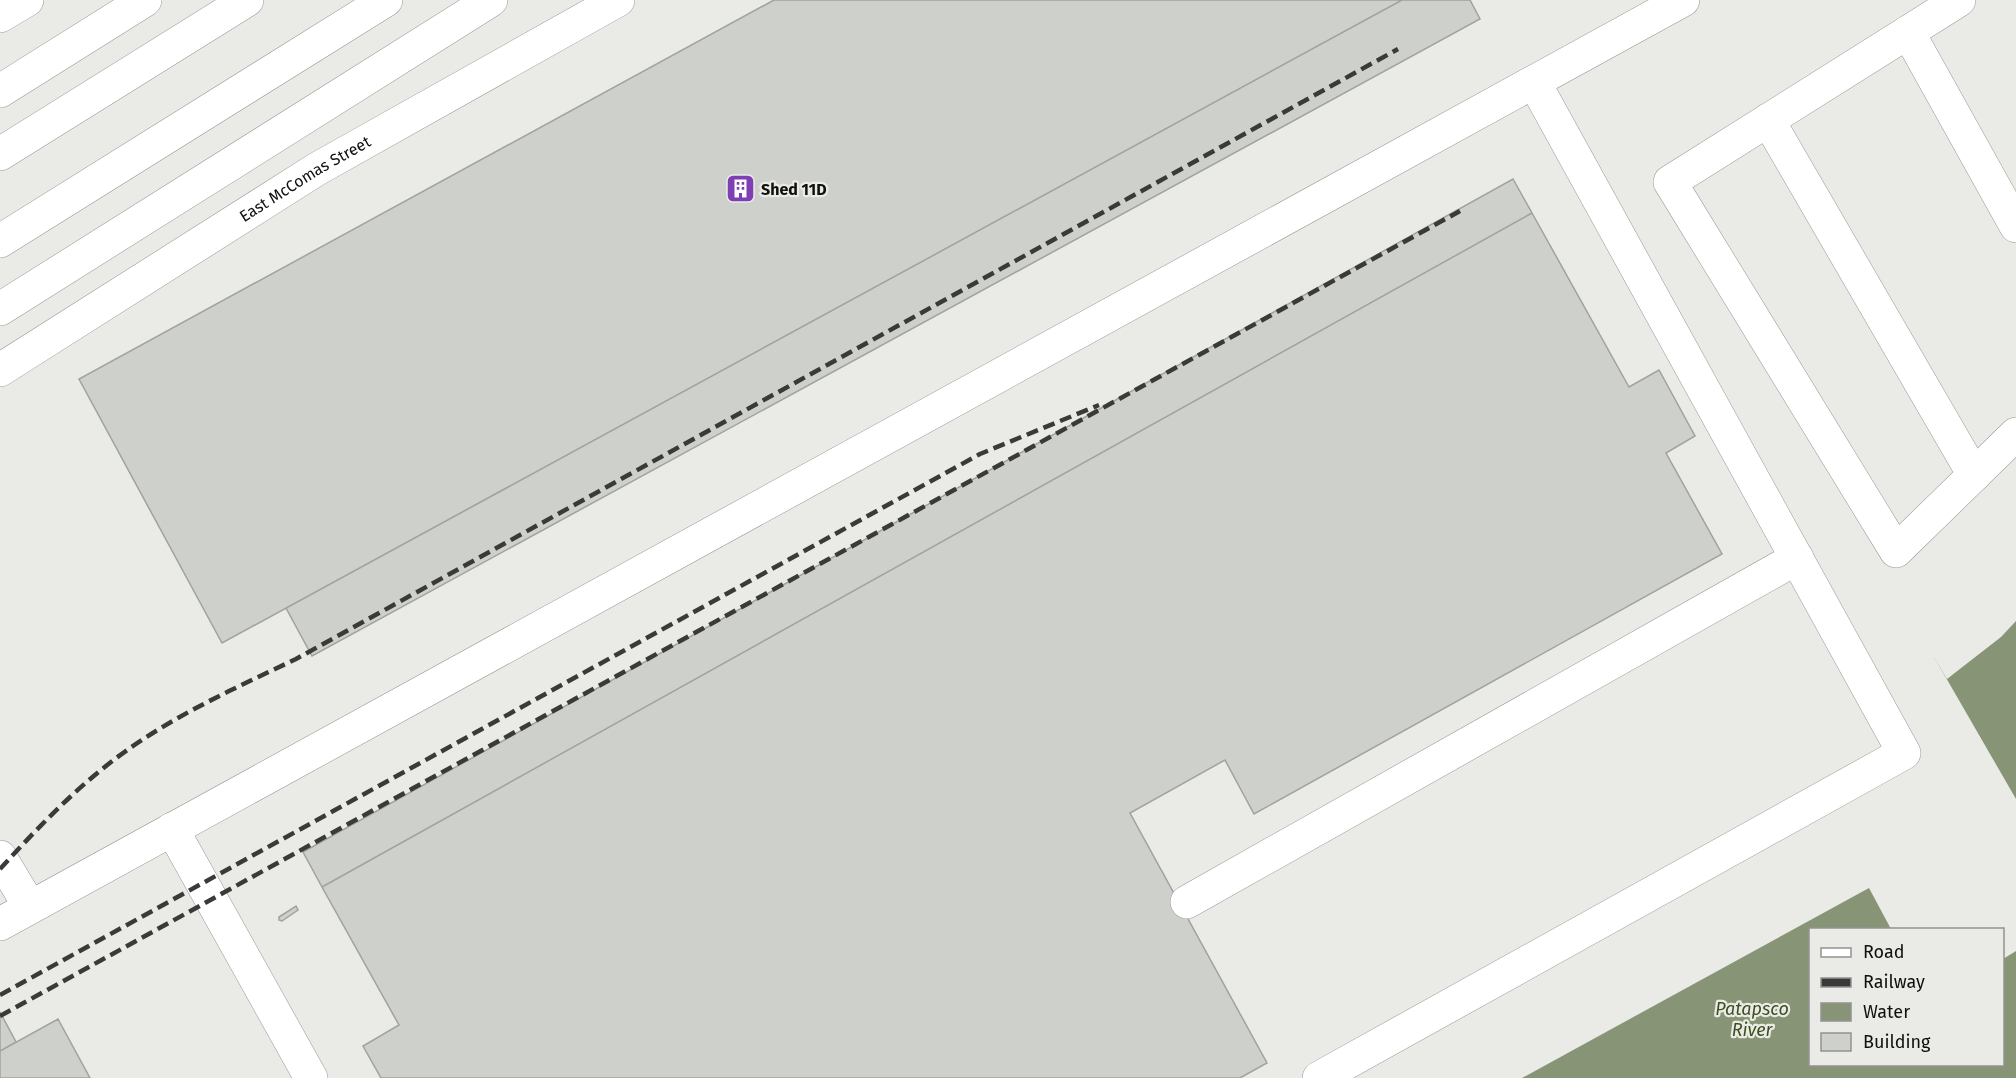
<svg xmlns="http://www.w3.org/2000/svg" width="2016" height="1078" font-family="'Fira Sans',sans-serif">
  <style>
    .water { fill: #889476 }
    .pier { fill: #eaebe7 }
    .building { fill: #ced0cc; stroke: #a0a29e; stroke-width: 1.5 }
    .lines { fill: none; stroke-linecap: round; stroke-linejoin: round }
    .minor-casing { stroke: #989a96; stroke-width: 34 }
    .highway-casing { stroke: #989a96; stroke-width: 34 }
    .minor { stroke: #fff; stroke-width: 33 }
    .highway { stroke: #fff; stroke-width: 33 }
    .rail { stroke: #3a3b39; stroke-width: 4.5; stroke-dasharray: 12 6; stroke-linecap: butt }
    .labels { text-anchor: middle; stroke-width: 4.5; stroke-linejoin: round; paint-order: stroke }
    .street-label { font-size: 16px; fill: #0f100f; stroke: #eaebe7 }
    .poi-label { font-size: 16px; font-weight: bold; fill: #0f100f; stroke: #eaebe7; text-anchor: start }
    .water-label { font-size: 18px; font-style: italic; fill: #3e4f1f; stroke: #eaebe7 }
  </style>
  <rect width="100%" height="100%" fill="#eaebe7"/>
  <path class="water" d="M2016,589V799L1934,657L1966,635Z
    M1869,888L1891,929L1810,930V1064H2002L2003,959L2016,951V1078H1522Z"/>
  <path class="pier" d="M2016,586V621L2001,637L1947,679L1932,654L1965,633Z"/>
  <path class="building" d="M774,0H1402L222,643L79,379Z
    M1402,0H1470L1480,19L312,656L286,608Z
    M1513,179L1532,213L322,887L303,852Z
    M1532,213L1629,387L1659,370L1695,436L1666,453L1722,554L1254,814L1225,760L1130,813L1267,1063L1240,1078H381L363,1046L399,1025L322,887Z
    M296,906L298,910L282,921L279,920V917Z
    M0,1012L16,1042L0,1051Z
    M58,1019L90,1078H0V1051Z"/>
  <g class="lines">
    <defs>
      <g id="minor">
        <path d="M1959,0L1670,182L1896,551L2016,434"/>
        <path d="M0,16L27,0"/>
        <path d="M1908,32L2016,226"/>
        <path d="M1768,120L1974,475"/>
        <path id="s1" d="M0,370L317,169L618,0"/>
        <path d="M172,829L311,1078"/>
        <path d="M0,857L30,907"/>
        <path d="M1187,902L1797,558"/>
        <path d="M0,924L1683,0"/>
        <path d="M1319,1078L1904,753L1534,82"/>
      </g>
      <path id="highway" d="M0,91L145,0
        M0,154L247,0
        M0,241L386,0
        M0,309L491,0"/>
    </defs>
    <use href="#minor" class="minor-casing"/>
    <use href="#highway" class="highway-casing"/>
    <use href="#minor" class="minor"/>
    <use href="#highway" class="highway"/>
    <path class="rail" d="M0,869C43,822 88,775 142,740C190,708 244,684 296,659L1398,49
      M0,995L980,454L1099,405
      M0,1016L1460,211"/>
  </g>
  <defs>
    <symbol id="building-square" viewBox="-11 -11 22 22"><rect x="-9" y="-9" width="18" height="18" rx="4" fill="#7e3fb5" stroke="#eaebe7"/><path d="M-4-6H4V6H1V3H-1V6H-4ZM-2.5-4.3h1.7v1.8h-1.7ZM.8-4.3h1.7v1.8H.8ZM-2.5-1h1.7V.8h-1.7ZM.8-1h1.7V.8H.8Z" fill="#fff"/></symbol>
  </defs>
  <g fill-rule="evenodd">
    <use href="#building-square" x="724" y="172" width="33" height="33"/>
  </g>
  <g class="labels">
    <g class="street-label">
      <text dy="6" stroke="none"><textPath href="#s1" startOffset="360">East McComas Street</textPath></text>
    </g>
    <g class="poi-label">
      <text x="761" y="195">Shed 11D</text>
    </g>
    <g class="water-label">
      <text x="1752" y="1015">Patapsco<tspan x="1752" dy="21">River</tspan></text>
    </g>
  </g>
  <rect x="1809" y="928" width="195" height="138" fill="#eaebe7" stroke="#929391" stroke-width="1.5"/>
  <rect x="1821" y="948" width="30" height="9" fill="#ffffff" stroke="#929391" stroke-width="1.5"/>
  <text x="1863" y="958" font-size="18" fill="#0f100f">Road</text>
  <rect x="1821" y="978" width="30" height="9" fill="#3a3b39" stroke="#929391" stroke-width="1.5"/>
  <text x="1863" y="988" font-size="18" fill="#0f100f">Railway</text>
  <rect x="1821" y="1003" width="30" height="18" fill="#889476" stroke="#929391" stroke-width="1.5"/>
  <text x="1863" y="1018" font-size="18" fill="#0f100f">Water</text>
  <rect x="1821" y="1033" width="30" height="18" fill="#ced0cc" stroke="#929391" stroke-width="1.5"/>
  <text x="1863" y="1048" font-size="18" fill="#0f100f">Building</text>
</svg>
